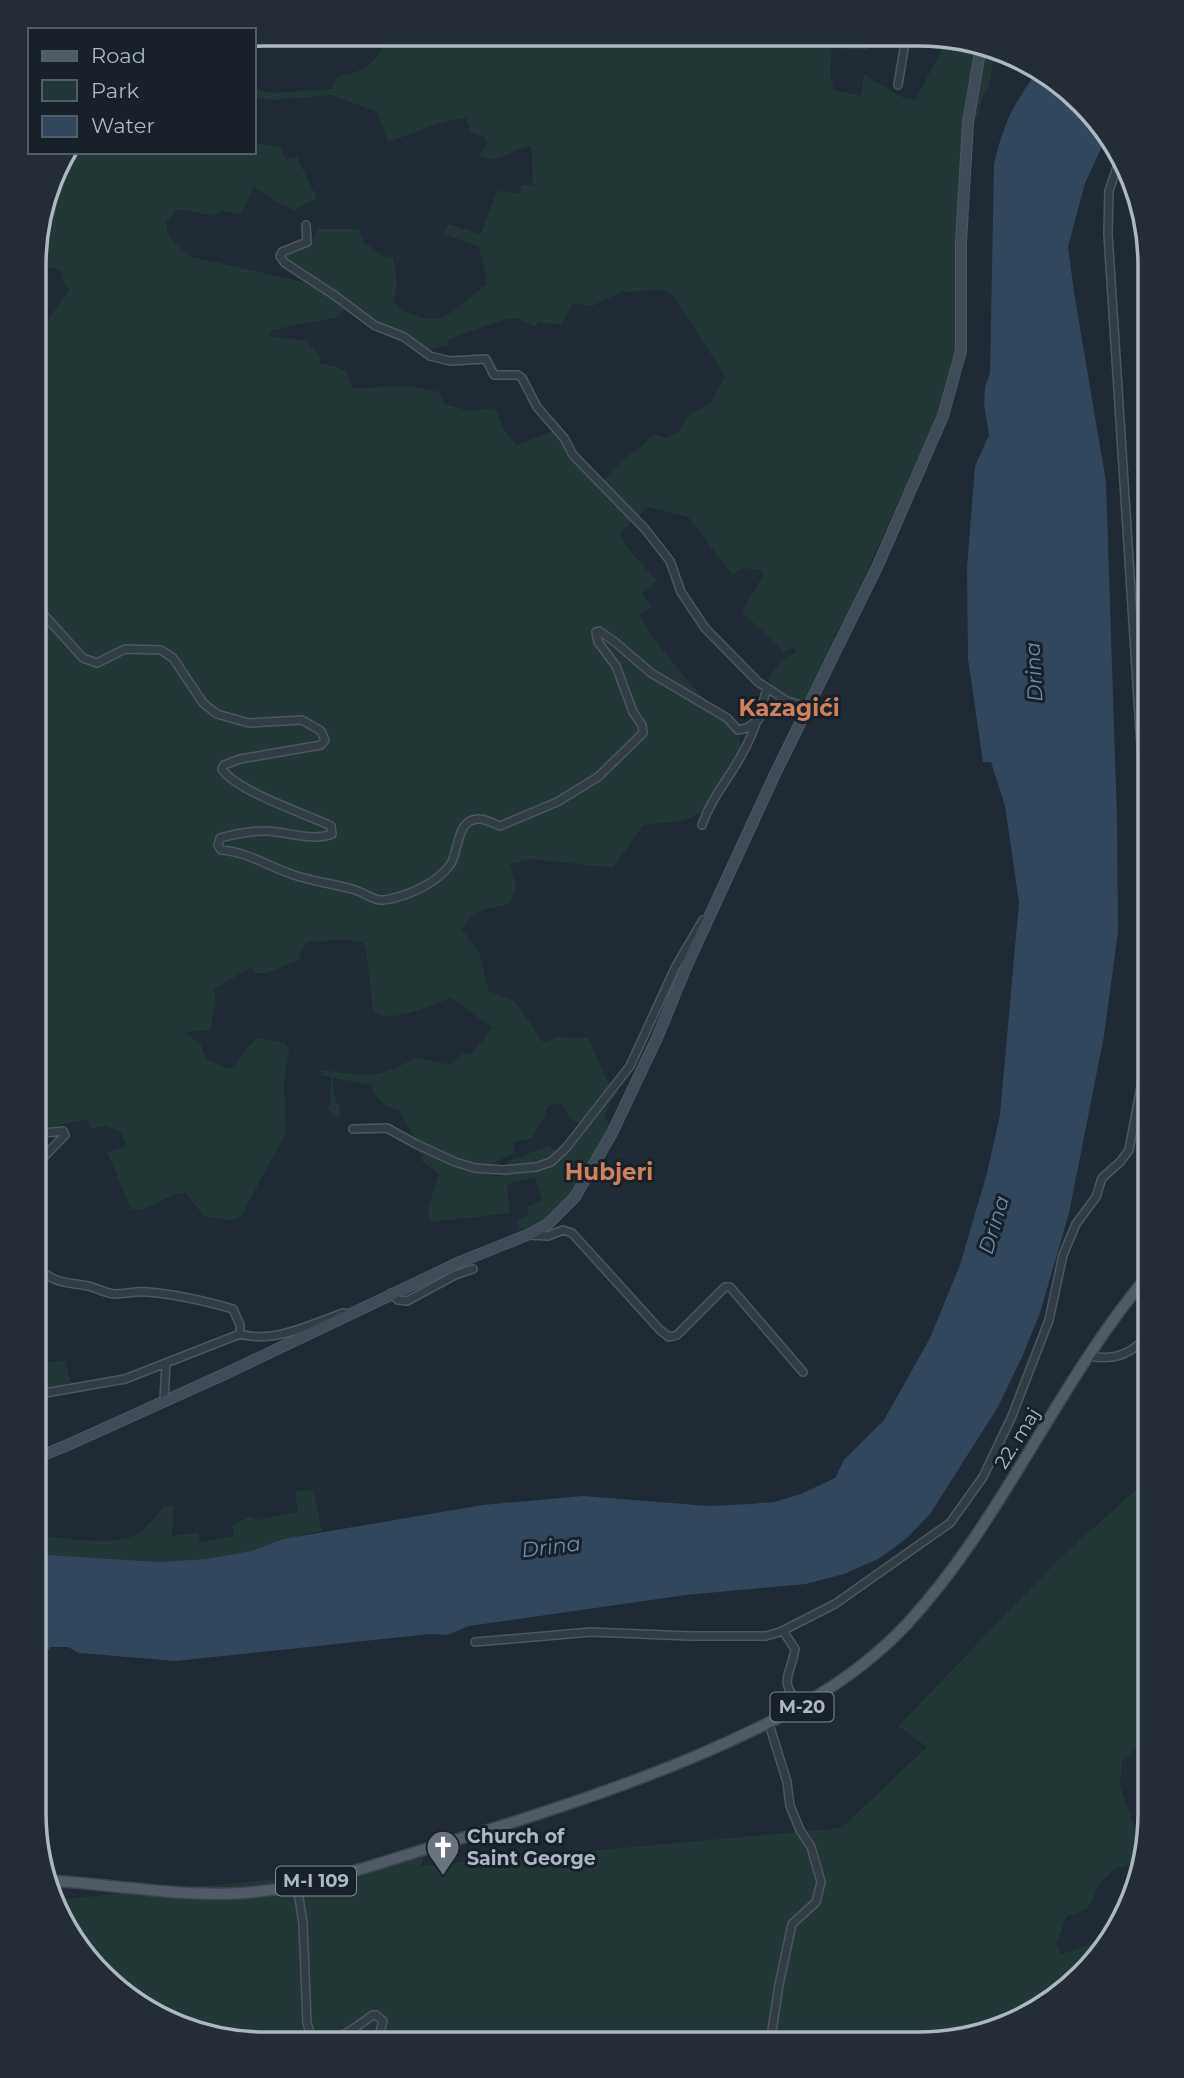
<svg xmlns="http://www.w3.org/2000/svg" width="1184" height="2078" font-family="Montserrat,sans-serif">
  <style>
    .green { fill: #223736; fill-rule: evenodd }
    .water { fill: #32475c }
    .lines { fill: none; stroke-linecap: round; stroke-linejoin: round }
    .street-casing { stroke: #4d5760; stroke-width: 10 }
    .secondary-casing { stroke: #4d5760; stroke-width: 12 }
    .primary-casing { stroke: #3c454e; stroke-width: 13 }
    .street { stroke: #323c45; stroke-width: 7 }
    .secondary { stroke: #404b58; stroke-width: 10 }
    .primary { stroke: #505b65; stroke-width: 10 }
    .labels { text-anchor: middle; stroke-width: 6; stroke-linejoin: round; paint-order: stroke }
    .shield { fill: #182129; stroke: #808a94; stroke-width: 2 }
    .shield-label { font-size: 18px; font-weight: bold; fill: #acb7c2 }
    .street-label { font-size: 19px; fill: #acb7c2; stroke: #182129 }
    .poi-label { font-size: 19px; font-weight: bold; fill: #acb7c2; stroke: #182129; text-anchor: start }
    .water-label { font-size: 21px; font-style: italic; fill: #6d8aa7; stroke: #182129 }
    .quarter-label { font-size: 23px; font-weight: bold; fill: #d08159; stroke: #182129 }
    .rim { fill: none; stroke: #acb7c2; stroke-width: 3.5 }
  </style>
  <rect width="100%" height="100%" fill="#1f2a34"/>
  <path class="green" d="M384,34L865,37L863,42L868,47V50L832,48L830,73L834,90L861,96L864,75C881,83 896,98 915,100L948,38H965L977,44L963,121L956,243V351L937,416L849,611L837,632L831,636L838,638L809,696L800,703L777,692L768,681C774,668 783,658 796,652L794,647L784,652L742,612L763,575L761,570L742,568L732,575L688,517L648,507L620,533L625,545L657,581L642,594L652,607L639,616C649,631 659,646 671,660C681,672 691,685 702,696C715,709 736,721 740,740C743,756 731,771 723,784C701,823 684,821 643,825L613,868L531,859L510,864L516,888L509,904C487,909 473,909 462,930L479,951L489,991L515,1001L543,1042L560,1037L588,1038L606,1078L618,1093L610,1102L604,1117L610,1124C595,1166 569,1212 527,1230L519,1228L517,1220L528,1216V1207L542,1200L535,1178L507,1184L510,1213L431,1222L428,1208L439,1174L422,1161L412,1134L400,1111C386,1106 374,1101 372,1085L334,1078C329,1095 339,1099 340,1114L337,1117L328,1109L330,1104L331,1077L321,1075V1070C365,1075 376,1081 416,1057L451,1065L464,1053L470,1055L493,1028L451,998C432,1004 387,1027 373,1010L366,949L363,943C353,938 321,941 307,942L299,954L301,959L268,973H255L252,968C239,972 228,983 214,988L216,1001L210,1030L185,1032L201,1045L206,1059L230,1069C243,1059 245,1046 258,1038L285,1043L289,1049L284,1084L286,1132L242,1215L232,1221L204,1216L185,1193C162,1194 156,1212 131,1209L107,1152L126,1146L120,1131L105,1126L90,1129L87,1119L38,1130L34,1118V1017L42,1004L34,990L35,338L69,290L63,282L60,270L35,265V234L57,162L64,152H254V143L280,147L286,159L297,157L317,198L295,210L278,203L254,187L240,215L223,211L213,216L177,209L166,223L169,237L189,256L303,282L304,279C290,271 282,270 284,253C301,248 310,245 318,229H359L363,242L383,256L393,257L397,282L394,301L400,310L427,319H436L452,312L487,284L479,247L444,234L448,224L481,234L497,191L520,193L521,185H533L531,146C509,149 503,164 478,157L487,143L484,137L471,133L466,118C439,121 415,133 388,142L377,112L332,95L273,100L254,98V89L274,93L332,89L336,78C343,74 351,75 358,71C372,64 387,50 384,34ZM662,290L673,295L725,376L710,403L690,414L680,430L667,438L654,434C648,438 647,442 641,446C626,457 614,467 602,482L575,453L559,429L517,445L505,431L495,408L469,411L444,404L439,392L411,386L352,388L347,372L339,368L319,363L321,357L305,341L270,336L271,330L335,318L347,308L375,329L403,341L419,352L448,345L449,339L505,319L516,318L536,327L538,323L562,324L572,303L592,306L621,292ZM560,1103L566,1109L568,1118L586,1127L568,1154L561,1149L557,1153L549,1146C535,1149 522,1158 508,1161L507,1163L513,1166L502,1173L503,1176L494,1177L495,1162L513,1154L515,1142L531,1138L543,1120L548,1106Z
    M985,48L995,53L989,86L982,97L978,116H974Z
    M65,1360L71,1383L34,1391V1364Z
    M1150,1477V1744H1142L1122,1761L1120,1786L1135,1829L1140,1860L1113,1870L1098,1885L1093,1900L1086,1910L1067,1916L1056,1944L1061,1954L1091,1944H1109L1103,1955L1060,1997L994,2032L920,2045L234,2043L175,2027L112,1988L53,1900L362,1871L424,1855L421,1866L841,1828L927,1747L898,1726L1060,1558Z
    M313,1489L322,1531L283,1539L251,1551L206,1559L159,1562L34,1554V1535C61,1537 120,1549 142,1531C150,1524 157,1514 164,1506L174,1505L172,1536L198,1533L200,1542L234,1536L232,1525L249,1517L257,1520L298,1512L295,1492Z"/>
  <path class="water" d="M1036,73L1072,90L1105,140L1085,183L1068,247L1074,292L1106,482L1117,820L1118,932L1104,1036L1069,1213L1040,1313L1022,1357L998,1407L930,1514L907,1538L880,1558L844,1574L806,1584L686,1595L469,1626L447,1635L430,1634L176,1661L79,1653L68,1647H51L46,1653L33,1652L34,1554L159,1562L206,1559L251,1551L283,1539L483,1505L583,1496L709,1506L751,1504L774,1502L801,1494L835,1478L844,1460L884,1420L930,1338L960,1265L987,1173L1000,1115L1019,902L1005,806L991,762H983L968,659L967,567L975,466L989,435L984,404L985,387L990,373L994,164C1004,123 1012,107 1036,73Z"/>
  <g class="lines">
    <defs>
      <path id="street" d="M898,85L906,37
        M1119,161L1109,191L1108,234L1151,901
        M306,225L307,242L282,252L280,256L285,263L334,295L374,325L404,337L430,356L450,361L486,359L494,375H518L522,378L537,407L564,438L573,455L645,529L670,561L681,592L705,628L758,682L787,701L808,707
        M35,605L83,658L97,663L125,649L161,650L173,658L203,703L217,714L249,723L302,720L321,731L325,740L321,745L240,759L224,765L222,769C236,791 306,814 331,826L332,834C312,842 285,831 265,831C249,831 235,834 220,838L218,845L221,850C249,852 271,868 297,876C316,882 336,884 355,890C368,894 375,903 390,899C412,894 436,883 450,865C459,853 456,817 480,819C486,819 494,824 500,826L557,802L598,777L643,733L642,725L633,712L616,666L598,642L596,632L599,631L615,642L651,673L727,718L738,730L747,728L759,719
        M702,825C711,798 729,779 742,754C754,733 761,711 767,688
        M353,1129L387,1128L416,1144L455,1162L475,1168L503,1170L536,1167L551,1162L566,1148L630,1066L676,966L703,920
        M34,1167L65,1135L63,1131L34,1134
        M529,1235L548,1236L563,1230L572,1233L660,1330L669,1337L677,1335L725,1287H730L803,1372
        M34,1264C56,1285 61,1281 88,1286C97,1288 105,1293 114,1294C125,1294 136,1291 147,1292C176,1294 205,1301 233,1309L240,1325V1334
        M391,1293L398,1300L407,1301L455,1275L473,1269
        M1088,1356C1116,1361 1132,1354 1150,1333
        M34,1395L125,1379L240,1334C274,1344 311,1324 343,1313L349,1314
        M164,1401L166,1363
        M783,1631L795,1649C790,1679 777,1680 802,1707
        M475,1642L591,1632L690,1636H766L780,1632L835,1604L950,1523L983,1477L1012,1416L1049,1320L1063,1255L1076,1224L1096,1197L1102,1178L1120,1162L1129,1150L1144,1071L1150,1014
        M769,1724L787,1782L790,1806L800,1830L811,1847L821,1882L816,1902L792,1924L779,1985L770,2044
        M297,1886L303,1923L307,2023L311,2036C335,2048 353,2028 373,2015H376L383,2021L377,2043"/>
      <path id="secondary" d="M34,1459L70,1444L227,1373L460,1262L532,1233L548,1224L575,1197L612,1133L657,1038L687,965L775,774L878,565L943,416L961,351V242L968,123L981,46"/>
      <path id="primary" d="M44,1880C112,1884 187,1899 254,1892C317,1886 379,1863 439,1845C523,1820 607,1793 689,1759C769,1725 846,1689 907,1624C1004,1519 1057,1382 1150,1273"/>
    </defs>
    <use href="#street" class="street-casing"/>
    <use href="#secondary" class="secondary-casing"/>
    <use href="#primary" class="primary-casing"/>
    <use href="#street" class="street"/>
    <use href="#secondary" class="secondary"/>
    <use href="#primary" class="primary"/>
  </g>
  <defs>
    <symbol id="church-pin" viewBox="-11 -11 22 30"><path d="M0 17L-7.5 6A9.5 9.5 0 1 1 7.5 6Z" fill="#6b7280" stroke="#182129"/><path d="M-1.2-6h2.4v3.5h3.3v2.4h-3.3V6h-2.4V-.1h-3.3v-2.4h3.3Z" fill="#fff"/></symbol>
  </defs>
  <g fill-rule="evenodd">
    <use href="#church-pin" x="424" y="1828" width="38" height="52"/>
  </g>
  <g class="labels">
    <g class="shield">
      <rect x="770.5" y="1692.5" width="63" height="29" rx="5"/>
      <rect x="276" y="1866.5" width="80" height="29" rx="5"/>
    </g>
    <g class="shield-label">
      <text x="802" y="1713">M-20</text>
      <text x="316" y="1887">M-I 109</text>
    </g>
    <g class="street-label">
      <text transform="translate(1017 1438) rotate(-58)" y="7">22. maj</text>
    </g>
    <g class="poi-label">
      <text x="467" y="1843">Church of<tspan x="467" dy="22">Saint George</tspan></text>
    </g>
    <g class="water-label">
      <text transform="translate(1034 672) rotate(-93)" y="7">Drina</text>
      <text transform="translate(994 1225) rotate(-73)" y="7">Drina</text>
      <text transform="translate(551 1547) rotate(-7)" y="7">Drina</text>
    </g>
    <g class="quarter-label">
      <text x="789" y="716">Kazagići</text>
      <text x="609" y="1180">Hubjeri</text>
    </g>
  </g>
  <path d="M0 0H1184V2078H0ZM265 46H919A219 219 0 0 1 1138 265V1813A219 219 0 0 1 919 2032H265A219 219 0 0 1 46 1813V265A219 219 0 0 1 265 46Z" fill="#242d35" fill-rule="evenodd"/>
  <path class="rim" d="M265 46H919A219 219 0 0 1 1138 265V1813A219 219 0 0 1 919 2032H265A219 219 0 0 1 46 1813V265A219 219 0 0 1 265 46Z"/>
  <rect x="28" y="28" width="228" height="126" fill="#182129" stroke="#535d66" stroke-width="2"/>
  <rect x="42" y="51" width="35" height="10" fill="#505b65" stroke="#535d66" stroke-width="2"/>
  <text x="91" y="63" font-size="21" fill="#acb7c2">Road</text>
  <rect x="42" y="80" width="35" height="21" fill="#223736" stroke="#535d66" stroke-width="2"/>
  <text x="91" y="98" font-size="21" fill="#acb7c2">Park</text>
  <rect x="42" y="116" width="35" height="21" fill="#32475c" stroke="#535d66" stroke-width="2"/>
  <text x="91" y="133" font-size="21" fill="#acb7c2">Water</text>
</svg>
